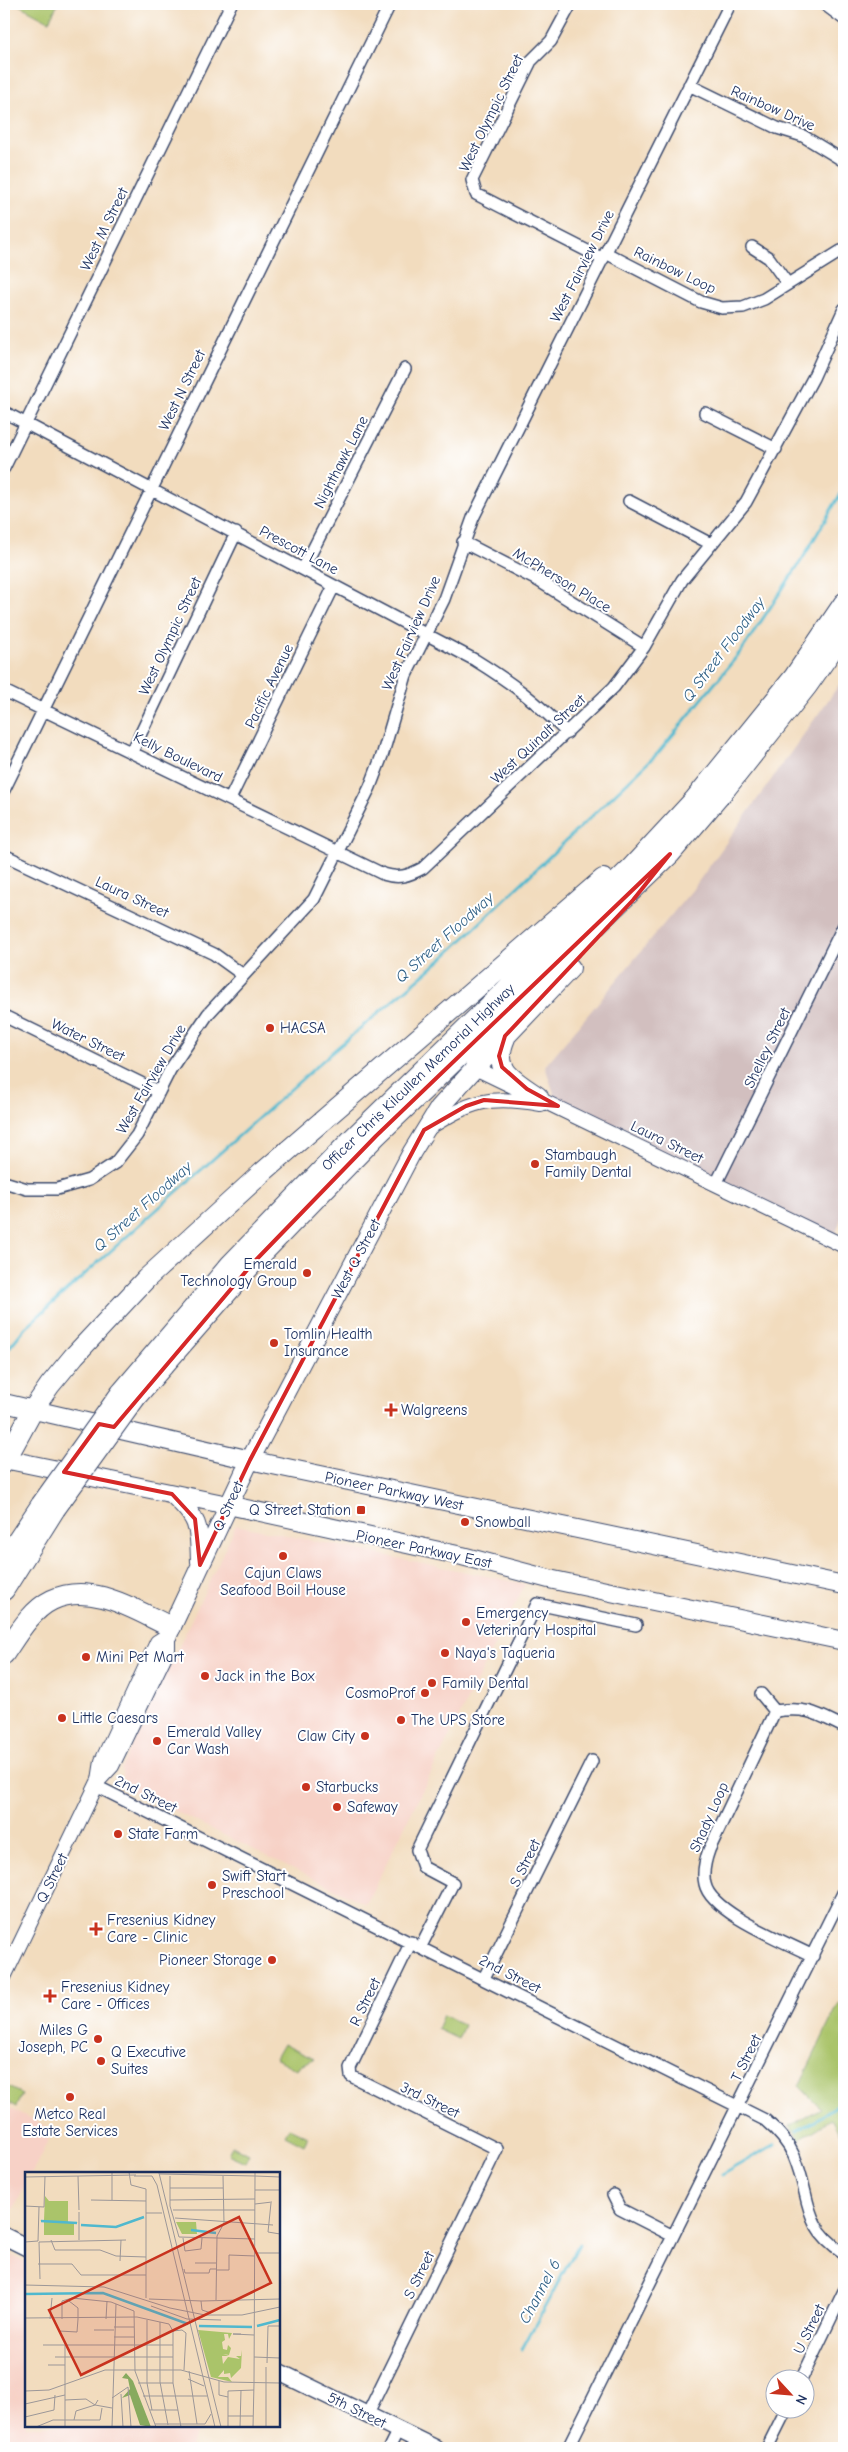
<svg xmlns="http://www.w3.org/2000/svg" width="848" height="2452" font-family="'Comic Neue',sans-serif">
  <style>
    .built { fill: #f7d1c6 }
    .industrial { fill: #d2bfbf }
    .green { fill: #aac46a; stroke: #627a64 }
    .lines { fill: none; stroke-linecap: round; stroke-linejoin: round }
    .stream { stroke: #50b8ce; stroke-width: 3 }
    .minor-casing { stroke: #3b496c; stroke-width: 14 }
    .tertiary-casing { stroke: #3b496c; stroke-width: 16 }
    .secondary-casing { stroke: #3b496c; stroke-width: 19 }
    .primary-casing { stroke: #3b496c; stroke-width: 20 }
    .motorway-casing { stroke: #3b496c; stroke-width: 22 }
    .minor { stroke: #fff; stroke-width: 11 }
    .tertiary { stroke: #fff; stroke-width: 14 }
    .secondary { stroke: #fff; stroke-width: 16 }
    .primary { stroke: #fff; stroke-width: 18 }
    .motorway { stroke: #fff; stroke-width: 20 }
    .motorway-bridge-casing { stroke: #3b496c; stroke-width: 22; stroke-linecap: butt }
    .motorway-bridge { stroke: #fff; stroke-width: 20 }
    .marked { fill: none; stroke: #d62828; stroke-width: 4; stroke-linejoin: round }
    .poi-dot { fill: #c8321e; stroke: #fff; stroke-width: 2 }
    .labels { text-anchor: middle; stroke-width: 4; stroke-linejoin: round; paint-order: stroke }
    .street-label { font-size: 15px; fill: #1b2f5e; stroke: #fff }
    .poi-label { font-size: 15px; fill: #1b2f5e; stroke: #fff; text-anchor: start }
    .water-label { font-size: 16px; font-style: italic; fill: #2e5f85; stroke: #fff }
    .inset-river { fill: none; stroke: #50b8ce; stroke-width: 2.5 }
    .inset-road { fill: none; stroke: #9c9798; stroke-width: 1 }
    .view { fill: #c8321e; fill-opacity: 0.15; stroke: #c8321e; stroke-width: 2.5 }
    .inset-edge { fill: none; stroke: #1b2f5e; stroke-width: 2.5 }
  </style>
  <rect width="100%" height="100%" fill="#fff"/>
  <filter id="ink" filterUnits="userSpaceOnUse"><feTurbulence type="fractalNoise" baseFrequency=".02" numOctaves="2"/><feDisplacementMap in="SourceGraphic" scale="10" xChannelSelector="R" yChannelSelector="G"/><feConvolveMatrix kernelMatrix="1 2 1 2 8 2 1 2 1" color-interpolation-filters="sRGB"/></filter>
  <filter id="wash" filterUnits="userSpaceOnUse"><feTurbulence type="fractalNoise" baseFrequency=".0096" numOctaves="4" result="noise"/><feDisplacementMap in="SourceGraphic" scale="20" xChannelSelector="R" yChannelSelector="G"/><feGaussianBlur stdDeviation="1.12" result="paint"/><feColorMatrix in="noise" values="0 0 0 0 0 0 0 0 0 0 0 0 0 0 0 0 0 1.4 0 .05"/><feComposite in="paint" operator="in"/></filter>
  <g filter="url(#wash)">
    <rect width="100%" height="100%" fill="#f2dcbe"/>
    <path class="built" d="M236,1525L525,1584L366,1904L127,1788L121,1769Z
      M4,2105L53,2130L32,2173H26V2184L7,2223L4,2221Z
      M4,2251L26,2263V2426H200L189,2448H4Z"/>
    <path class="industrial" d="M844,678V1211L833,1241L558,1106L545,1066L693,889Z"/>
    <path class="green" d="M17,4H58L49,21Z
      M839,2003L844,2005V2141L831,2120L799,2140L790,2126L821,2108L799,2086Z
      M443,2015L464,2025L458,2039L437,2029Z
      M283,2044L314,2059L300,2065L297,2070L275,2058Z
      M4,2085L22,2094L16,2107L4,2100Z
      M289,2128L308,2137L304,2145L285,2135Z
      M232,2146L249,2154L245,2162L228,2154Z"/>
    <g class="lines">
      <path class="stream" d="M4,1354L25,1328L330,1054L442,959L658,753L742,650L803,558L844,488
        M797,2131L830,2111L844,2098
        M721,2175L775,2144
        M522,2349L579,2244"/>
    </g>
  </g>
  <g filter="url(#ink)">
    <g class="lines">
      <defs>
        <path id="minor" d="M571,4L551,41L531,61L472,180L476,194L603,259
          M824,4L844,19
          M689,85L777,128L803,136L844,161
          M752,247L769,258L787,283
          M606,253L701,302L722,308L743,307L764,299L841,251
          M4,412L475,660C512,683 537,702 567,733
          M705,413L776,449
          M4,468L231,4
          M629,501L711,544
          M463,542L539,581L644,647
          M303,569L405,369
          M4,691L383,874C399,879 408,876 423,868L614,687L644,647L682,580L746,502L813,378L844,309
          M132,752L236,533
          M4,790L390,4
          M230,799L334,586
          M4,855L214,954L243,975
          M4,1016L159,1092
          M4,1182L27,1189H57L89,1180L115,1163L137,1135L170,1070L208,1014L314,899L370,787L383,753L406,675L444,599L473,518L730,4
          M716,1184L844,925
          M761,1694L775,1711
          M96,1786L765,2120C777,2130 788,2142 794,2156C812,2198 800,2224 844,2253
          M421,1946L453,1883L423,1867L417,1850L537,1604L636,1625
          M813,1956C786,1942 711,1913 705,1884C702,1872 705,1861 709,1850L775,1711C808,1707 815,1713 844,1727
          M484,1978L592,1761
          M613,2195L620,2209L673,2236
          M801,2380L844,2291
          M367,2415L497,2149L351,2076L350,2068L411,1942
          M389,2448L398,2430
          M568,2448L844,1891
          M767,2448L786,2410"/>
        <path id="tertiary" d="M475,1068L844,1246
          M427,1129C471,1101 488,1095 541,1104
          M99,1780L112,1766L168,1649V1635
          M4,1977L99,1780L102,1761L157,1642L168,1635"/>
        <path id="secondary" d="M4,2236L26,2247
          M279,2372L435,2448"/>
        <path id="primary" d="M4,1403L268,1464L844,1585
          M4,1459L228,1505L462,1556L549,1579L844,1641
          M172,1494C199,1519 199,1525 200,1562
          M168,1635L250,1460L412,1152L439,1108L475,1068"/>
        <path id="motorway" d="M505,1038C491,1070 513,1080 538,1097
          M475,1068L570,968
          M121,1393L230,1265L351,1140L630,869L695,799L794,677L844,603
          M136,1397L253,1263L376,1136L670,854L727,787L807,686L844,633
          M4,1463L34,1408L50,1385L74,1356L146,1279L263,1172L603,879
          M4,1561L41,1505
          M4,1590L55,1509
          M4,1654C17,1635 31,1610 52,1600C92,1581 136,1611 171,1627"/>
      </defs>
      <use href="#minor" class="minor-casing"/>
      <use href="#tertiary" class="tertiary-casing"/>
      <use href="#secondary" class="secondary-casing"/>
      <use href="#primary" class="primary-casing"/>
      <use href="#motorway" class="motorway-casing"/>
      <use href="#minor" class="minor"/>
      <use href="#tertiary" class="tertiary"/>
      <use href="#secondary" class="secondary"/>
      <use href="#primary" class="primary"/>
      <use href="#motorway" class="motorway"/>
      <defs>
        <path id="motorway-bridge" d="M41,1505L121,1393
          M55,1509L136,1397"/>
      </defs>
      <use href="#motorway-bridge" class="motorway-bridge-casing"/>
      <use href="#motorway-bridge" class="motorway-bridge"/>
    </g>
  </g>
  <path class="marked" d="M670,854L633,900L505,1036L499,1056L502,1067L527,1089L558,1106L484,1100L466,1106L424,1130L250,1460L200,1565L195,1519L172,1494L64,1472L99,1424L114,1427L253,1263L376,1136Z"/>
  <g class="poi-dot">
    <circle cx="270" cy="1028" r="5"/>
    <circle cx="535" cy="1164" r="5"/>
    <circle cx="307" cy="1273" r="5"/>
    <circle cx="274" cy="1343" r="5"/>
    <path d="M388.5 1402.5h5v5h5v5h-5v5h-5v-5h-5v-5h5z"/>
    <rect x="356" y="1505" width="10" height="10" rx="2.5"/>
    <circle cx="465" cy="1522" r="5"/>
    <circle cx="283" cy="1556" r="5"/>
    <circle cx="466" cy="1622" r="5"/>
    <circle cx="445" cy="1653" r="5"/>
    <circle cx="86" cy="1657" r="5"/>
    <circle cx="205" cy="1676" r="5"/>
    <circle cx="432" cy="1683" r="5"/>
    <circle cx="425" cy="1693" r="5"/>
    <circle cx="62" cy="1718" r="5"/>
    <circle cx="401" cy="1720" r="5"/>
    <circle cx="365" cy="1736" r="5"/>
    <circle cx="157" cy="1741" r="5"/>
    <circle cx="306" cy="1787" r="5"/>
    <circle cx="337" cy="1807" r="5"/>
    <circle cx="118" cy="1834" r="5"/>
    <circle cx="212" cy="1885" r="5"/>
    <path d="M93.5 1921.5h5v5h5v5h-5v5h-5v-5h-5v-5h5z"/>
    <circle cx="272" cy="1960" r="5"/>
    <path d="M47.5 1988.5h5v5h5v5h-5v5h-5v-5h-5v-5h5z"/>
    <circle cx="98" cy="2039" r="5"/>
    <circle cx="101" cy="2061" r="5"/>
    <circle cx="70" cy="2097" r="5"/>
  </g>
  <g class="labels">
    <g class="street-label">
      <text transform="translate(773 108) rotate(24)" y="5">Rainbow Drive</text>
      <text transform="translate(491 113) rotate(-64)" y="5">West Olympic Street</text>
      <text transform="translate(104 229) rotate(-64)" y="5">West M Street</text>
      <text transform="translate(582 266) rotate(-63)" y="5">West Fairview Drive</text>
      <text transform="translate(675 270) rotate(26)" y="5">Rainbow Loop</text>
      <text transform="translate(182 390) rotate(-64)" y="5">West N Street</text>
      <text transform="translate(341 462) rotate(-63)" y="5">Nighthawk Lane</text>
      <text transform="translate(299 550) rotate(28)" y="5">Prescott Lane</text>
      <text transform="translate(562 580) rotate(31)" y="5">McPherson Place</text>
      <text transform="translate(411 633) rotate(-66)" y="5">West Fairview Drive</text>
      <text transform="translate(170 636) rotate(-65)" y="5">West Olympic Street</text>
      <text transform="translate(269 686) rotate(-64)" y="5">Pacific Avenue</text>
      <text transform="translate(538 739) rotate(-43)" y="5">West Quinalt Street</text>
      <text transform="translate(178 757) rotate(26)" y="5">Kelly Boulevard</text>
      <text transform="translate(132 897) rotate(25)" y="5">Laura Street</text>
      <text transform="translate(88 1040) rotate(26)" y="5">Water Street</text>
      <text transform="translate(767 1048) rotate(-64)" y="5">Shelley Street</text>
      <text transform="translate(418 1077) rotate(-44)" y="5">Officer Chris Kilcullen Memorial Highway</text>
      <text transform="translate(151 1079) rotate(-60)" y="5">West Fairview Drive</text>
      <text transform="translate(667 1142) rotate(26)" y="5">Laura Street</text>
      <text transform="translate(356 1259) rotate(-62)" y="5">West Q Street</text>
      <text transform="translate(394 1491) rotate(12)" y="5">Pioneer Parkway West</text>
      <text transform="translate(228 1506) rotate(-65)" y="5">Q Street</text>
      <text transform="translate(424 1549) rotate(12)" y="5">Pioneer Parkway East</text>
      <text transform="translate(146 1794) rotate(26)" y="5">2nd Street</text>
      <text transform="translate(709 1817) rotate(-66)" y="5">Shady Loop</text>
      <text transform="translate(525 1863) rotate(-64)" y="5">S Street</text>
      <text transform="translate(52 1878) rotate(-64)" y="5">Q Street</text>
      <text transform="translate(510 1974) rotate(27)" y="5">2nd Street</text>
      <text transform="translate(365 2002) rotate(-64)" y="5">R Street</text>
      <text transform="translate(746 2058) rotate(-64)" y="5">T Street</text>
      <text transform="translate(430 2100) rotate(26)" y="5">3rd Street</text>
      <text transform="translate(419 2275) rotate(-64)" y="5">S Street</text>
      <text transform="translate(809 2329) rotate(-64)" y="5">U Street</text>
      <text transform="translate(357 2410) rotate(26)" y="5">5th Street</text>
    </g>
    <g class="poi-label">
      <text x="280" y="1033">HACSA</text>
      <text x="545" y="1160">Stambaugh<tspan x="545" dy="17">Family Dental</tspan></text>
      <text x="297" y="1269" text-anchor="end">Emerald<tspan x="297" dy="17">Technology Group</tspan></text>
      <text x="284" y="1339">Tomlin Health<tspan x="284" dy="17">Insurance</tspan></text>
      <text x="401" y="1415">Walgreens</text>
      <text x="351" y="1515" text-anchor="end">Q Street Station</text>
      <text x="475" y="1527">Snowball</text>
      <text x="283" y="1578" text-anchor="middle">Cajun Claws<tspan x="283" dy="17">Seafood Boil House</tspan></text>
      <text x="476" y="1618">Emergency<tspan x="476" dy="17">Veterinary Hospital</tspan></text>
      <text x="455" y="1658">Naya's Taqueria</text>
      <text x="96" y="1662">Mini Pet Mart</text>
      <text x="215" y="1681">Jack in the Box</text>
      <text x="442" y="1688">Family Dental</text>
      <text x="415" y="1698" text-anchor="end">CosmoProf</text>
      <text x="72" y="1723">Little Caesars</text>
      <text x="411" y="1725">The UPS Store</text>
      <text x="167" y="1737">Emerald Valley<tspan x="167" dy="17">Car Wash</tspan></text>
      <text x="355" y="1741" text-anchor="end">Claw City</text>
      <text x="316" y="1792">Starbucks</text>
      <text x="347" y="1812">Safeway</text>
      <text x="128" y="1839">State Farm</text>
      <text x="222" y="1881">Swift Start<tspan x="222" dy="17">Preschool</tspan></text>
      <text x="107" y="1925">Fresenius Kidney<tspan x="107" dy="17">Care - Clinic</tspan></text>
      <text x="262" y="1965" text-anchor="end">Pioneer Storage</text>
      <text x="61" y="1992">Fresenius Kidney<tspan x="61" dy="17">Care - Offices</tspan></text>
      <text x="88" y="2035" text-anchor="end">Miles G<tspan x="88" dy="17">Joseph, PC</tspan></text>
      <text x="111" y="2057">Q Executive<tspan x="111" dy="17">Suites</tspan></text>
      <text x="70" y="2119" text-anchor="middle">Metco Real<tspan x="70" dy="17">Estate Services</tspan></text>
    </g>
    <g class="water-label">
      <text transform="translate(723 649) rotate(-53)" y="6">Q Street Floodway</text>
      <text transform="translate(444 937) rotate(-42)" y="6">Q Street Floodway</text>
      <text transform="translate(142 1206) rotate(-42)" y="6">Q Street Floodway</text>
      <text transform="translate(539 2291) rotate(-62)" y="6">Channel 6</text>
    </g>
  </g>
  <g transform="translate(25 2172)">
    <rect width="255" height="255" fill="#f2dcbe"/>
    <path d="M20,24L24,29H43V50H53L49,52V63H19V50L15,48H19ZM151,50H171L172,62H157ZM173,158L207,161L204,167L203,162H199L200,168L197,170L198,177L202,178L203,173L206,176L204,183L198,182L204,184H197L198,192L203,185L215,187L211,184H216L217,178L216,196L206,206L205,201L199,202V198L193,205H203L207,210L186,205Z" fill="#aac46a"/>
    <path d="M101,201L108,209L126,255L115,253L105,223L97,226L105,217L103,207L97,206Z" fill="#87aa5e"/>
    <path class="inset-river" d="M16,49L52,51M56,53L91,55L119,45M166,58L191,61M0,122L78,121L163,152M174,154L227,155M232,154L255,148"/>
    <path class="inset-road" d="M87,0V28M104,0L106,13L121,17V126M230,0V4L255,5M134,1L196,255M135,2L230,4L229,211M53,4L54,38M109,4H127L132,13L190,255M145,4V34L154,65L230,67M0,5L111,3M145,16H198M230,18H255M66,28L121,29M145,28L230,27M246,31L243,60L255,62M230,32L247,30M0,34L19,35L20,4M148,38H230M121,41H137M150,46L248,53M158,66L160,79L176,77L177,66M26,68L30,78H75L91,84L121,85M54,68V40M0,70L13,69L14,35M230,81H255M95,89L96,68M170,91H191M13,92H47L56,103H121M159,97L160,101H184L185,97H191M191,98H204V83L230,84M15,107L14,70L101,68M0,113L79,115L145,136L180,143H217L255,135M124,127L177,129M191,128L192,64L199,51L198,4M44,129L53,136V147M176,129L177,138L186,141M177,129L255,127M126,134L162,147L196,148M0,146L112,145L144,152L148,159V211L156,255M25,147L27,126M37,147V129L47,126L86,130L109,139L110,199L131,255M81,147L82,129M122,148V211L127,238M135,150V210L143,253M89,155H109M69,158H89M34,159L52,160L53,147M148,159L157,158L161,161L159,198M216,162H208L229,163M89,165H109M18,173H148M40,173V255M30,185H148M229,185L255,186M242,191L243,154H255M23,193H40M164,199L172,252M163,207L179,214M194,209V223L203,225M113,211H148M103,215L106,255M0,219L24,218L80,198H156L199,210L255,211M96,222L98,255M118,224H182M87,226L103,215M40,228L61,227L70,233L73,228M0,232L40,223M125,238H153M203,244H228M0,245L29,238L30,223M49,248L51,239L70,233L87,236M130,252H180L186,242M11,255L28,248H75L77,236M87,255L91,132M203,255V219L229,218M215,255L216,218M228,255L229,211M241,255V195"/>
    <path class="view" d="M214,45L246,111L56,203L24,138Z"/>
    <rect width="255" height="255" class="inset-edge"/>
  </g>
  <rect width="848" height="2452" fill="none" stroke="#fff" stroke-width="20"/>
  <g transform="translate(790 2394) rotate(116)"><circle r="24" fill="#ffffff" stroke="#a4acbf"/>
  <path d="M0-4L9 19L0 12L-9 19Z" fill="#c8321e"/>
  <text y="-8" font-size="14" font-weight="bold" text-anchor="middle" fill="#1b2f5e">N</text>
  </g>
</svg>
